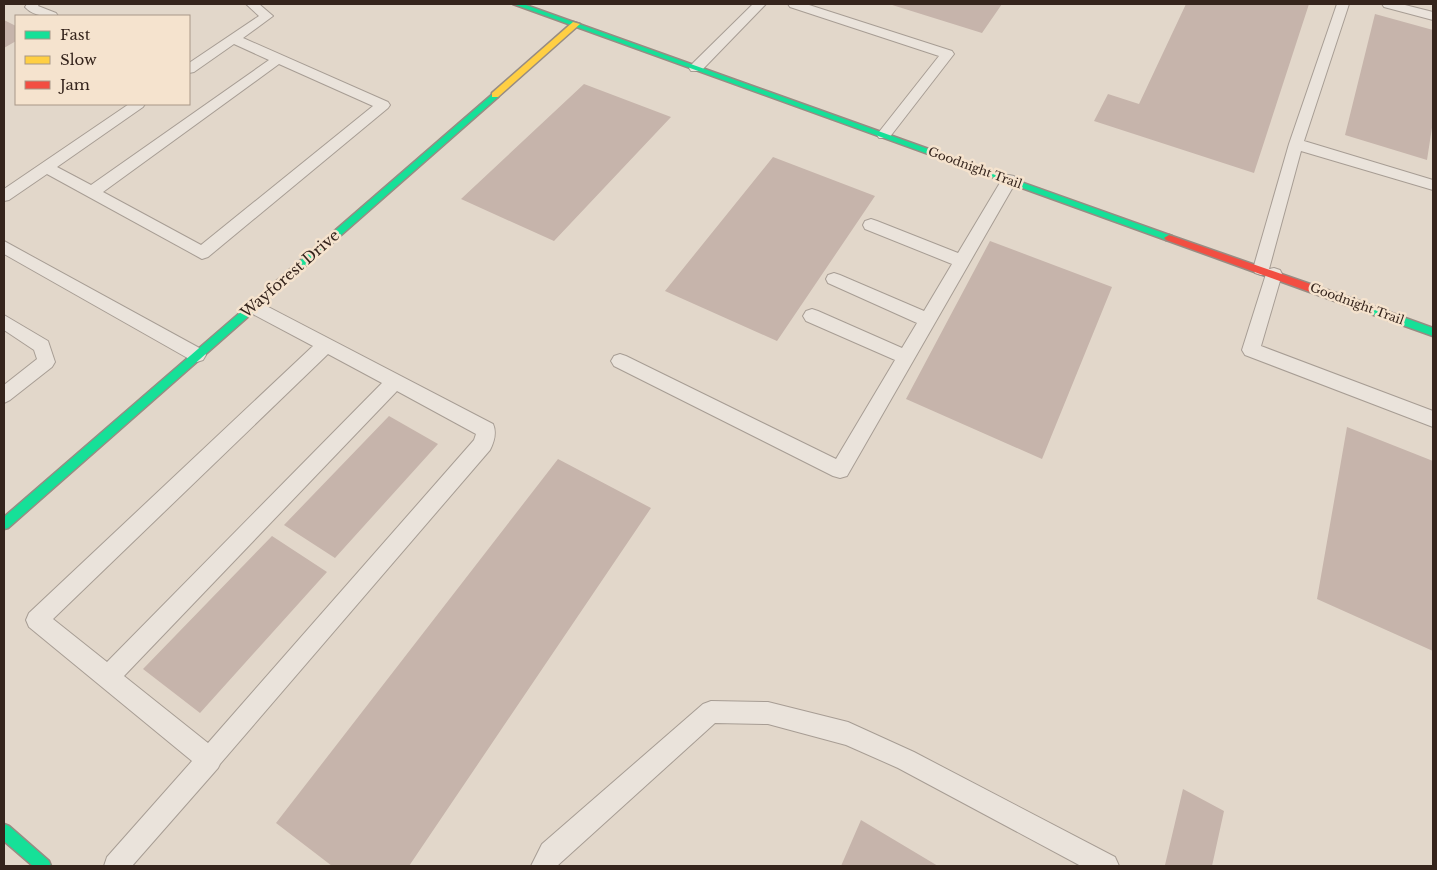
<svg xmlns="http://www.w3.org/2000/svg" width="1437" height="870" font-family="'Libre Baskerville',serif">
  <style>
    .building { fill: #c6b4ab }
    .lines { fill: none; stroke-linecap: round; stroke-linejoin: round }
    .lane-casing { stroke: #a79d94; stroke-width: 2 }
    .fast-casing { stroke: #978c83; stroke-width: 3 }
    .slow-casing { stroke: #978c83; stroke-width: 3 }
    .jam-casing { stroke: #978c83; stroke-width: 3 }
    .lane { fill: #eae3db; fill-rule: evenodd }
    .fast { fill: #16e098; fill-rule: evenodd }
    .slow { fill: #ffcf43; fill-rule: evenodd }
    .jam { fill: #f24e42; fill-rule: evenodd }
    .labels { text-anchor: middle; stroke-width: 5; stroke-linejoin: round; paint-order: stroke }
    .far-street-label { font-size: 12px; fill: #35241c; stroke: #f5e3ce }
    .street-label { font-size: 15px; fill: #35241c; stroke: #f5e3ce }
  </style>
  <rect width="100%" height="100%" fill="#e2d7ca"/>
  <path class="building" d="M889,4H1002L982,33Z
    M1186,4H1309L1254,173L1094,121L1108,94L1139,104Z
    M1375,14L1433,30V121L1427,160L1345,135Z
    M4,20L16,26V41L4,48Z
    M584,84L671,117L554,241L461,199Z
    M773,157L875,196L777,341L665,291Z
    M990,241L1112,287L1042,459L906,399Z
    M389,416L438,444L335,558L284,525Z
    M1347,427L1433,461V651L1317,599Z
    M558,459L651,508L409,866H332L276,823Z
    M272,536L327,572L200,713L143,669Z
    M1183,789L1224,811L1212,866H1168L1165,865Z
    M861,820L938,866H841Z"/>
  <g class="lines">
    <defs>
      <path id="lane" d="M27,4H39L38,6L56,13L58,16C46,17 33,16 25,7Z
        M246,4H259L273,16L243,38L388,102L390,105L388,108L208,257L202,259L47,174L9,200L4,201V189L129,104H145L143,107L57,167L91,185L269,60L234,44L194,72L189,73V63L259,16ZM279,64L373,106L201,245L103,192Z
        M753,4H766L701,71H691L689,68L691,65Z
        M788,4H806L952,51L954,54L889,138H879L877,135L879,132L939,56L790,7Z
        M1337,4H1349L1304,141L1433,180V190L1301,151L1269,269L1274,268L1280,270L1282,274L1261,346L1433,411V427L1245,355L1242,350L1266,274L1261,275L1255,273L1253,269L1289,144Z
        M1382,4H1401L1433,12V20L1384,7Z
        M1009,175L1014,176L1017,180L847,476L840,478L833,476L614,366L611,361L614,356L620,354L626,356L836,459L895,360L806,321L803,316L806,311L812,309L818,311L902,348L917,323L828,283L826,279L828,275L834,273L840,275L924,311L952,264L865,229L863,225L865,221L871,219L877,221L958,253L1004,176Z
        M4,241L203,350L206,355L203,360L197,362L191,360L4,254Z
        M253,299L493,424C497,433 494,442 490,450L220,764L218,768L132,866H104L107,857L192,761L29,627L26,620L29,613L313,346L247,311L245,306L247,301ZM328,354L382,383L107,662L53,619ZM397,391L476,434L474,440L208,743L124,676Z
        M4,315L48,341L55,362L52,367L10,400L4,403V385L37,359L34,350L4,330Z
        M711,701L768,702L848,722L914,752L1115,857L1119,866H1081L898,768L846,745L768,724L715,723L557,866H531L542,844L703,704Z"/>
      <path id="fast" d="M513,4H523L1172,236L1174,238L1172,240H1166Z
        M495,92L499,95L498,97L8,528L4,529V517Z
        M1361,302L1433,328V336L1357,309L1356,306Z
        M4,824L9,826L49,861L51,866H33L4,841Z"/>
      <path id="slow" d="M573,22L580,24L498,97H492V93Z"/>
      <path id="jam" d="M1169,235L1365,303L1366,306L1361,310L1357,309L1166,240L1164,238Z"/>
    </defs>
    <use href="#lane" class="lane-casing"/>
    <use href="#fast" class="fast-casing"/>
    <use href="#slow" class="slow-casing"/>
    <use href="#jam" class="jam-casing"/>
    <use href="#lane" class="lane"/>
    <use href="#fast" class="fast"/>
    <use href="#slow" class="slow"/>
    <use href="#jam" class="jam"/>
  </g>
  <g class="labels">
    <g class="far-street-label">
      <text transform="translate(975 168) rotate(20)" y="4">Goodnight Trail</text>
      <text transform="translate(1357 304) rotate(20)" y="4">Goodnight Trail</text>
    </g>
    <g class="street-label">
      <text transform="translate(290 274) rotate(-41)" y="5">Wayforest Drive</text>
    </g>
  </g>
  <rect width="1437" height="870" fill="none" stroke="#35241c" stroke-width="10"/>
  <rect x="15" y="15" width="175" height="90" fill="#f5e3ce" stroke="#a89787"/>
  <rect x="25" y="31" width="25" height="8" fill="#16e098" stroke="#a89787"/>
  <text x="60" y="40" font-size="15" fill="#35241c">Fast</text>
  <rect x="25" y="56" width="25" height="8" fill="#ffcf43" stroke="#a89787"/>
  <text x="60" y="65" font-size="15" fill="#35241c">Slow</text>
  <rect x="25" y="81" width="25" height="8" fill="#f24e42" stroke="#a89787"/>
  <text x="60" y="90" font-size="15" fill="#35241c">Jam</text>
</svg>
